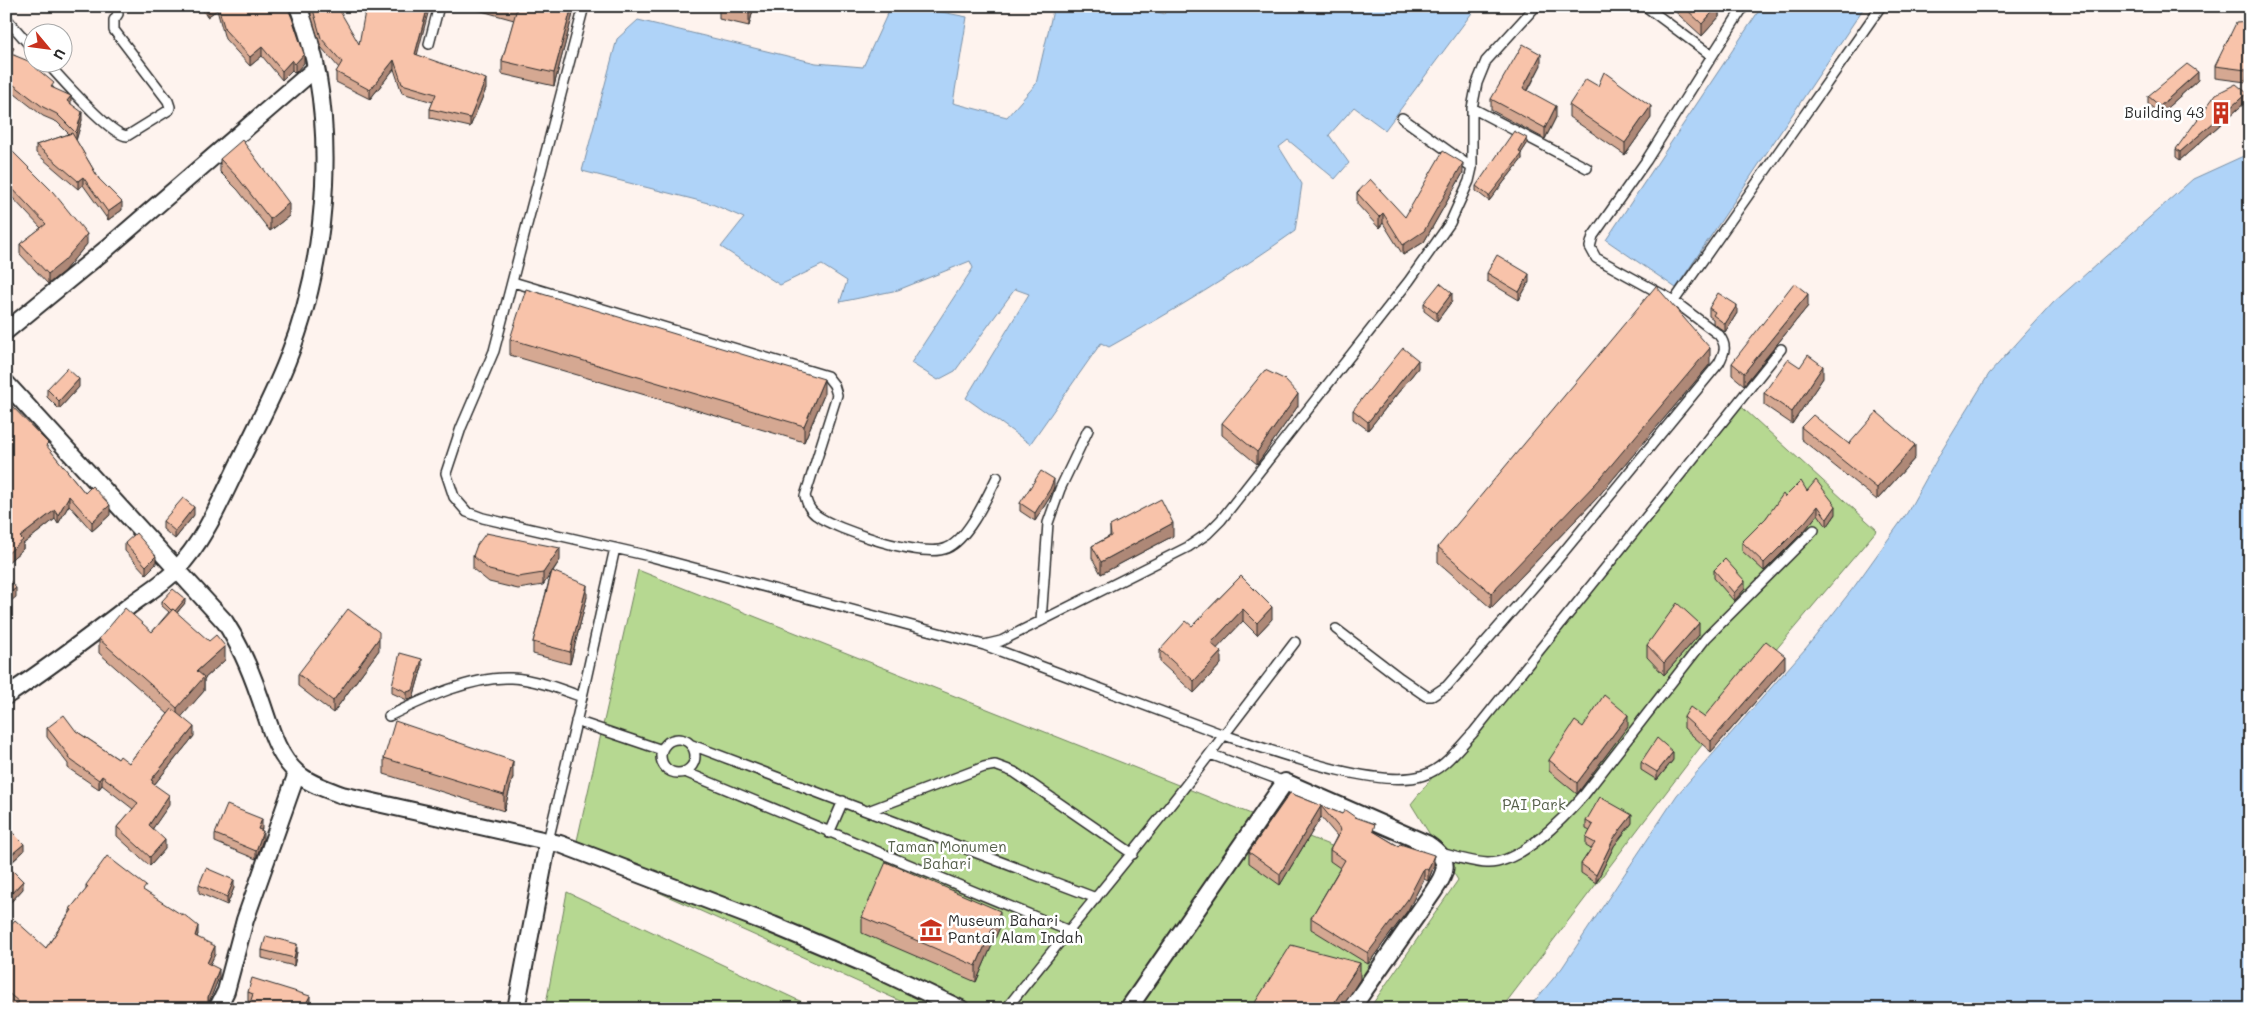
<svg xmlns="http://www.w3.org/2000/svg" width="2256" height="1015" font-family="Mali,sans-serif">
  <style>
    .green { fill: #b6d891; stroke: #70825e }
    .water { fill: #afd3f8; stroke: #7a90a6 }
    .lines { fill: none; stroke-linecap: round; stroke-linejoin: round }
    .service-casing { stroke: #2b2b2b; stroke-width: 12 }
    .minor-casing { stroke: #2b2b2b; stroke-width: 20 }
    .service { stroke: #fff; stroke-width: 9 }
    .minor { stroke: #fff; stroke-width: 16 }
    .wall { fill: #d5a892; stroke: #2b2b2b }
    .shaded-wall { fill: #ae8877; stroke: #2b2b2b }
    .building { fill: #f8c3aa; stroke: #2b2b2b }
    .labels { text-anchor: middle; stroke-width: 5; stroke-linejoin: round; paint-order: stroke }
    .poi-label { font-size: 15px; fill: #2b2b2b; stroke: #fff; text-anchor: end }
    .park-label { font-size: 15px; fill: #555f4a; stroke: #fff }
  </style>
  <rect width="100%" height="100%" fill="#fef3ee"/>
  <filter id="ink" filterUnits="userSpaceOnUse"><feTurbulence type="fractalNoise" baseFrequency=".02" numOctaves="2"/><feDisplacementMap in="SourceGraphic" scale="10" xChannelSelector="R" yChannelSelector="G"/><feConvolveMatrix kernelMatrix="1 2 1 2 8 2 1 2 1" color-interpolation-filters="sRGB"/></filter>
  <g filter="url(#ink)">
    <path class="green" d="M1734,400L1877,530L1763,665L1501,1009H1369L1458,880L1411,804Z
      M638,570L1417,880L1361,979L1342,1009H918L574,854Z
      M567,892L817,1009H545Z"/>
    <path class="water" d="M891,6H912L967,17L953,103L1007,117L1036,84L1054,6H1135L1165,14L1172,6H1477L1385,130L1354,107L1329,135L1349,163L1335,179L1288,140L1279,147L1302,184L1295,231C1235,274 1173,311 1109,347L1101,343L1030,444L966,398L1029,294L1015,289L955,371L938,380L911,363L973,268L970,261L898,290L840,302L847,281L822,265L780,285L721,247L744,218L712,204L582,171L617,39L638,20L816,63L863,67Z
      M1762,6H1865L1676,288L1606,240Z
      M2250,153V1009H1528L1562,968L1677,795L1806,648L1854,587L1907,513L1941,452L1989,374L2053,303L2193,179Z"/>
    <g class="lines">
      <defs>
        <path id="service" d="M584,6L494,351L461,428L446,473L454,497L467,512L483,518L645,555L984,645L1001,641L1188,547L1207,534L1221,520L1409,281L1450,223L1469,181L1472,168V108L1477,83L1486,61L1536,6
          M1645,6L1712,56L1646,161L1593,236L1590,247L1596,258L1674,301L1881,6
          M6,18L32,48
          M429,44L439,6
          M1712,56L1744,6
          M46,62C61,78 110,135 127,136L169,110L170,107L168,101L114,30V20L118,14L117,6
          M1472,108L1587,168
          M1402,118L1472,168
          M513,282L827,376L834,385L837,395L805,496C807,503 809,510 816,515C836,530 923,559 947,548C968,539 987,497 997,477
          M1041,621L1048,523L1060,489L1088,430
          M1336,629L1400,678L1426,696H1432L1447,686L1557,560L1719,363C1725,351 1727,346 1719,335L1674,301
          M984,645L1224,735L1295,642
          M389,716C424,699 471,676 511,678C535,679 560,689 582,697
          M576,721L662,750
          M661 756a17 17 0 1 1 34 0a17 17 0 1 1-34 0Z
          M692,745L1096,898
          M1210,754L1285,782
          M685,772L1067,930
          M868,811L984,767L995,765L1014,772L1133,854
          M829,833L843,801
          M548,841L582,697L615,548
          M1441,853C1455,857 1471,862 1487,863C1520,864 1564,818 1584,795L1706,638L1814,530
          M1006,1009C1078,917 1155,829 1224,735C1270,750 1379,791 1424,775C1444,769 1459,747 1473,733L1781,349"/>
        <path id="minor" d="M6,331L105,250L316,68
          M6,383L225,622C240,645 250,669 259,695C269,722 275,753 297,773C309,784 327,789 342,795L560,844L773,925L868,965L961,1009
          M6,696C48,668 88,638 128,607C143,595 163,584 176,570C206,539 223,495 242,457C257,426 274,394 287,361C329,257 340,112 298,6
          M217,1009L226,991L245,920L297,773
          M516,1009L548,841
          M1128,1009L1285,782L1427,844C1451,860 1448,870 1433,892L1351,1009"/>
      </defs>
      <use href="#service" class="service-casing"/>
      <use href="#minor" class="minor-casing"/>
      <use href="#service" class="service"/>
      <use href="#minor" class="minor"/>
    </g>
    <path class="wall" d="M200,6H287L304,63L295,73L292,70L282,80L262,56L250,66L225,39L217,10L207,17Z
      M311,6L359,44L417,55L486,89L470,127L430,118V109L433,102L402,93L394,69L370,99L336,82V72L339,68L321,47L311,15Z
      M478,6H575L554,86L502,74V61L514,20L478,10Z
      M719,6H754L749,26L719,19Z
      M1669,6H1719V17L1702,36Z
      M2250,22L2246,82L2215,78V66Z
      M6,44L14,55L38,70L54,88L71,104L82,120L76,140L99,179L122,210L108,220L83,185L78,189L36,153V145L69,134L57,122L43,116L6,87Z
      M1541,65L1528,91L1556,117L1545,139L1491,110V99Z
      M2198,80L2160,114L2148,104V96Z
      M2247,101L2180,160L2176,157V149Z
      M1569,105L1651,118L1625,155L1569,117Z
      M1527,144L1521,153L1522,159L1489,201L1476,191V186Z
      M6,155L87,244L64,271L48,284L20,254V244L41,228L10,195L6,198Z
      M220,159L289,216L270,231L238,190L220,172Z
      M1463,173L1424,242L1403,255L1383,223L1379,228L1357,204V193L1405,217Z
      M1487,273L1529,282L1519,300L1487,281Z
      M1452,301L1437,321L1424,311V303Z
      M1808,306L1744,385L1732,375V363Z
      M1709,308L1737,313L1725,332L1713,323V319L1709,316Z
      M510,339L824,395L804,442L510,355Z
      M1710,364L1597,498L1491,608L1438,562V547Z
      M1800,367L1823,378L1792,424L1764,405V393Z
      M1418,368L1368,430L1353,419V410Z
      M79,387L59,409L47,397V389Z
      M1298,406L1257,464L1222,435V423Z
      M1801,427L1849,444L1915,458L1877,500L1801,439Z
      M48,448L85,493L110,515L92,531L69,505L58,524L55,519L23,544V549L6,564Z
      M1054,487L1050,497L1035,521L1020,511V503Z
      M1807,491L1836,514L1827,527L1818,514L1805,530L1764,571L1742,551V542L1766,518L1785,497Z
      M194,515L175,539L163,529V521Z
      M1110,526L1173,536L1101,574L1092,558V546L1110,536Z
      M125,543L156,564L146,574L125,551Z
      M473,556L560,560L553,571L587,597L570,664L533,654V642L551,573L543,585L518,589L489,582L473,569Z
      M1714,570L1745,589L1734,601L1714,578Z
      M1241,576L1272,619L1257,635L1243,621L1217,648L1221,664L1194,693L1160,662V650L1192,626Z
      M162,601L185,603L177,613L225,660L204,679V691L181,717L194,736L154,785L169,805L152,829L165,849L150,866L117,836V827L133,809L102,785L99,789L68,768V764L47,737V728L76,731L118,759L129,763L168,714L99,653V639L152,632L169,612L162,606Z
      M1699,635L1664,675L1647,657V645Z
      M379,650L333,713L298,686V674Z
      M422,667L413,698L407,700L392,693V685Z
      M1785,668L1711,752L1684,728V717H1704Z
      M1628,726L1577,794L1549,771V760L1583,727Z
      M384,758L513,777L504,811L384,774Z
      M1673,760L1657,780L1641,770V762Z
      M1290,793L1342,814L1434,866L1428,881L1424,879L1408,910L1368,964L1311,929V918L1340,868L1330,861V850L1337,836L1321,817L1280,885L1249,863V852Z
      M1586,821L1632,823L1614,846L1596,883L1581,873V864L1591,849L1586,846V838L1590,831L1586,829Z
      M6,826L24,851L8,866L23,889L9,904L6,901Z
      M262,828L261,830L263,839L256,859L215,842V834Z
      M86,885L146,892L198,934L197,937L215,954L210,964L219,977L208,1004V1009H16V1008L6,999V930L46,948L70,912V909L86,890Z
      M199,885L234,888L227,905L199,893Z
      M862,917L1000,927L976,982L862,933Z
      M262,950L297,952L294,966L262,958Z
      M248,992L310,1005L250,1002L248,1001Z"/>
    <path class="shaded-wall" d="M209,6H217V10L207,17V8Z
      M428,6H430L415,63V54Z
      M572,6H575L554,86V73Z
      M751,6H754L749,26V13Z
      M1718,6H1719V17L1702,36V24Z
      M262,47V56L250,66V57Z
      M304,54V63L295,73V64Z
      M1541,54V65L1523,99V88Z
      M292,60V70L282,80V71Z
      M394,60V69L370,99V90Z
      M2250,65V77L2246,82V70Z
      M2198,72V80L2160,114V106Z
      M486,79V89L470,127V118Z
      M2247,93V101L2180,160V152Z
      M71,96V105L67,101Z
      M1556,106V117L1545,139V128Z
      M1651,106V118L1625,155V143Z
      M82,112V120L76,141V133Z
      M9,114V122L6,126V118Z
      M1527,138V144L1520,155L1522,154V159L1489,201V196Z
      M1463,163V173L1424,242L1403,255V245Z
      M83,177V185L78,189V181Z
      M10,186V195L6,198V189Z
      M122,202V210L108,220V212Z
      M289,203V216L270,231V219Z
      M1383,213V223L1379,228V217Z
      M87,234V244L64,271L48,284V274Z
      M1529,274V282L1519,300V292Z
      M1452,293V301L1437,321V313Z
      M1808,294V306L1744,385V373Z
      M1737,305V313L1725,332V324Z
      M1710,348V364L1597,498L1491,608V593Z
      M1418,360V368L1368,430V422Z
      M1823,366V378L1792,424V412Z
      M79,379V387L59,409V401Z
      M824,379V395L804,442V426Z
      M1298,394V406L1257,464V452Z
      M1915,445V458L1877,500V488Z
      M1054,479V487L1050,497L1035,521V513Z
      M69,496V505L58,524V515Z
      M110,505V515L92,531V522Z
      M1818,506V514L1805,530L1764,571V563Z
      M1836,506V514L1827,527V519Z
      M194,507V515L175,539V531Z
      M55,510V519L23,544V549L6,564V555L20,537Z
      M1173,523V536L1101,574V562Z
      M560,548V560L543,585V573Z
      M156,556V564L146,574V566Z
      M1745,581V589L1734,601V593Z
      M587,585V597L570,664V652Z
      M16,588V597L6,605V596Z
      M185,599V603L174,616V612Z
      M1272,607V619L1257,635V623Z
      M1243,609V621L1211,655V643Z
      M1699,623V635L1664,675V663Z
      M379,638V650L333,713V701Z
      M225,646V660L204,679V691L177,722V708L197,671Z
      M1221,652V664L1194,693V681Z
      M1785,656V668L1711,752V741Z
      M422,659V667L413,698L407,700V692Z
      M1628,715V726L1577,794V783Z
      M194,727V736L153,786L151,780Z
      M1673,752V760L1657,780V772Z
      M513,761V777L504,811V795Z
      M102,776V785L99,789V780Z
      M169,795V805L149,834V825Z
      M1321,806V817L1280,885V874Z
      M1632,815V823L1614,846L1596,883V875L1614,838Z
      M262,819V828L258,837V829Z
      M263,831V839L256,859V851Z
      M165,840V849L150,866V857Z
      M24,844V851L6,867V859Z
      M1434,855V866L1428,881V870Z
      M1424,868V879L1408,910L1368,964V953Z
      M234,880V888L227,905V897Z
      M23,881V889L9,904V896Z
      M1000,911V927L976,982V966Z
      M198,926V934L195,944V936Z
      M297,944V952L294,966V958Z
      M215,946V954L207,971V963Z
      M1360,963V979L1341,1009H1330Z
      M219,969V977L208,1005V997Z
      M310,996V1005L308,1009H303Z"/>
    <path class="building" d="M218,6H287L292,18L304,54L295,64L292,60L282,71L262,47L250,57L225,30Z
      M312,6H337L359,44L366,6H428L415,54L486,79L470,118L430,109L436,94L402,84L394,60L370,90L336,72L342,62L321,38Z
      M510,6H572L554,73L502,61L517,8Z
      M719,6H751L749,13Z
      M1683,6H1718L1702,24Z
      M2250,22V65L2246,70L2215,66L2236,23Z
      M6,44L14,48L11,54L38,65L36,68L54,83L51,87L71,96L67,101L82,112L76,133L57,114L43,107L6,79Z
      M1523,44L1541,54L1523,88L1556,106L1545,128L1491,99Z
      M2187,64L2198,72L2160,106L2148,96Z
      M1604,72L1651,106L1625,143L1569,105L1586,79L1598,86Z
      M2236,84L2247,93L2180,152L2176,149L2216,94Z
      M6,110L9,114L6,118Z
      M1514,131L1527,138L1519,152L1522,154L1489,196L1476,186Z
      M72,133L99,179L122,202L108,212L83,177L78,181L36,145Z
      M242,140L289,203L270,219L238,178L220,159Z
      M11,150L53,192L87,234L64,261L48,274L20,244L46,224L10,186L6,189V155Z
      M1443,151L1463,163L1424,231L1403,245L1383,213L1379,217L1357,193L1370,179L1405,217Z
      M1497,255L1529,274L1519,292L1487,273Z
      M1440,283L1452,293L1437,313L1424,303Z
      M1794,283L1808,294L1744,373L1732,363Z
      M1656,286L1710,348L1597,482L1491,593L1438,547Z
      M526,289L824,379L804,426L510,339Z
      M1718,293L1737,305L1725,324L1713,315L1715,312L1709,308Z
      M1403,348L1418,360L1368,422L1353,410Z
      M1808,355L1823,366L1792,412L1764,393L1788,359L1800,367Z
      M67,368L79,379L59,401L47,389Z
      M1265,370L1284,379L1298,394L1257,452L1222,423Z
      M6,400L48,443L46,445L85,493L92,486L110,505L92,522L69,496L58,515L55,510L20,537L23,540L6,555Z
      M1877,412L1915,445L1877,488L1801,427L1813,415L1849,444Z
      M1041,471L1054,479L1050,489L1035,513L1020,503Z
      M1816,480L1836,506L1827,519L1818,506L1805,522L1764,563L1742,542L1766,518L1783,494L1785,497L1801,481L1807,491Z
      M183,498L194,507L175,531L163,521Z
      M1161,499L1173,523L1101,562L1092,546L1111,536L1110,526Z
      M136,533L156,556L146,566L125,543Z
      M486,533L560,548L543,573L518,577L489,570L473,556L477,545Z
      M1725,559L1745,581L1734,593L1714,570Z
      M552,571L587,585L570,652L533,642Z
      M1241,576L1272,607L1257,623L1243,609L1211,643L1221,652L1194,681L1160,650L1186,621L1192,626Z
      M6,577L16,588L6,596Z
      M173,589L185,599L175,611L173,609L171,610L162,601Z
      M1677,603L1699,623L1664,663L1647,645Z
      M125,608L152,632L173,609L209,641L216,635L225,646L197,671L204,677L177,708L99,639Z
      M348,609L379,632V638L333,701L298,674Z
      M1766,641L1785,656L1711,741L1684,717L1690,707L1704,717Z
      M400,653L422,659L413,690L407,692L392,685Z
      M1604,695L1628,715L1577,783L1549,760L1575,721L1583,727Z
      M172,709L194,727L151,780L153,781L152,783L169,795L149,825L165,840L150,857L117,827L138,803L102,776L99,780L68,758L69,756L47,728L64,715L76,731L118,759L120,756L129,763Z
      M395,721L513,761L504,795L384,758Z
      M1657,738L1673,752L1657,772L1641,762Z
      M1290,793L1342,814L1345,810L1355,817L1375,824L1373,831L1398,846L1400,844L1434,855L1428,870L1424,868L1408,899L1368,953L1311,918L1345,860L1330,850L1341,830L1321,806L1280,874L1249,852Z
      M1600,797L1632,815L1614,838L1596,875L1581,864L1595,843L1586,838L1593,825L1586,821Z
      M227,805L262,819L258,829L263,831L256,851L215,834Z
      M6,826L24,844L6,859Z
      M107,856L146,886L143,890L182,915V913L198,926L195,936L215,946L207,963L219,969L208,997V1006L207,1009H21L16,1004L19,1002L6,991V930L15,920L46,948L72,910L70,909L88,887L86,885Z
      M886,862L1000,911L976,966L862,917Z
      M6,864L23,881L9,896L6,893Z
      M206,868L234,880L227,897L199,885Z
      M266,936L297,944L294,958L262,950Z
      M1291,945L1360,963L1330,1009H1251Z
      M252,978L310,996L303,1009H248L253,994L248,992Z"/>
  </g>
  <defs>
    <symbol id="building-bare" viewBox="-9 -9 18 18"><path d="M-4-6H4V6H1V3H-1V6H-4ZM-2.5-4.3h1.7v1.8h-1.7ZM.8-4.3h1.7v1.8H.8ZM-2.5-1h1.7V.8h-1.7ZM.8-1h1.7V.8H.8Z" fill="#c8321e" stroke="#fff" stroke-width="2.5" paint-order="stroke"/></symbol>
    <symbol id="museum-bare" viewBox="-9 -9 18 18"><path d="M0-6L6-3V-2H-6V-3ZM-5-1h2V3h-2ZM-1-1h2V3h-2ZM3-1h2V3H3ZM-6 4H6V6H-6Z" fill="#c8321e" stroke="#fff" stroke-width="2.5" paint-order="stroke"/></symbol>
  </defs>
  <g fill-rule="evenodd">
    <use href="#building-bare" x="2205" y="97" width="32" height="32"/>
    <use href="#museum-bare" x="915" y="914" width="32" height="32"/>
  </g>
  <g class="labels">
    <g class="poi-label">
      <text x="2204" y="118">Building 43</text>
      <text x="948" y="926" text-anchor="start">Museum Bahari<tspan x="948" dy="17">Pantai Alam Indah</tspan></text>
    </g>
    <g class="park-label">
      <text x="1534" y="810">PAI Park</text>
      <text x="947" y="852">Taman Monumen<tspan x="947" dy="17">Bahari</tspan></text>
    </g>
  </g>
  <rect width="2256" height="1015" fill="none" stroke="#fff" stroke-width="25"/>
  <rect x="12" y="12" width="2231" height="990" fill="none" stroke="#2b2b2b" stroke-width="2" filter="url(#ink)"/>
  <g transform="translate(48 48) rotate(119)"><circle r="24" fill="#ffffff" stroke="#aaaaaa"/>
  <path d="M0-4L9 19L0 12L-9 19Z" fill="#c8321e"/>
  <text y="-8" font-size="14" font-weight="bold" text-anchor="middle" fill="#2b2b2b">U</text>
  </g>
</svg>
